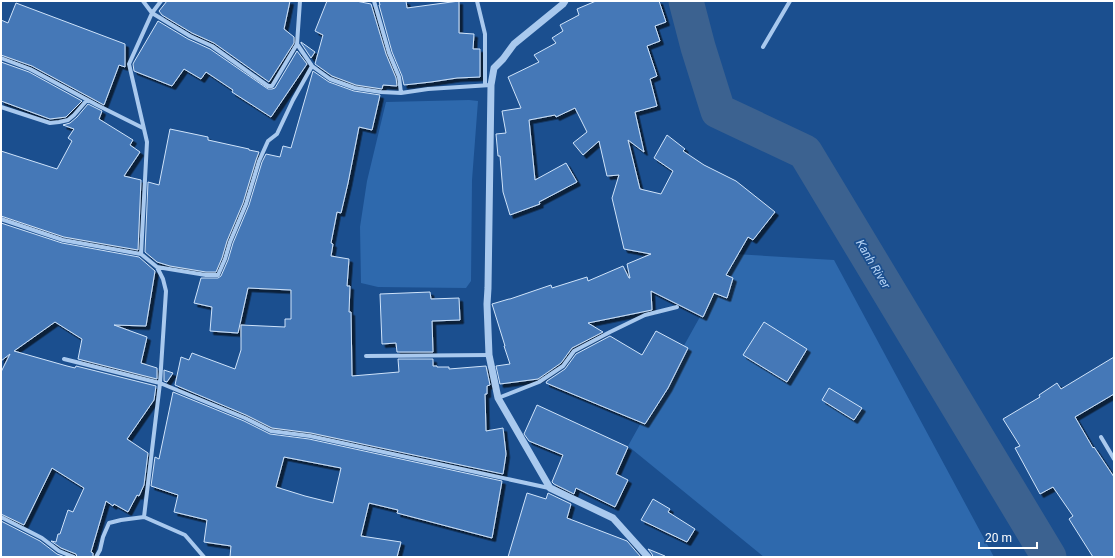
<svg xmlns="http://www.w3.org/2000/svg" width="1115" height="558" font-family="Roboto,sans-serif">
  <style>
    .green { fill: #2e69ad }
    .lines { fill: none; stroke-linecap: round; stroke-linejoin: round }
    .river { stroke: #3c6290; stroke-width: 35 }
    .building { fill: #4478b7; stroke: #cfe3fa; fill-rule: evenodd; filter: url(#shadow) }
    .minor { stroke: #a9c9ee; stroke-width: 4 }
    .tertiary { stroke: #a9c9ee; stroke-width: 7 }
    .labels { text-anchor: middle; stroke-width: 3.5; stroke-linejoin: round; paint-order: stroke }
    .water-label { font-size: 12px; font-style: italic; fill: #b5d3f5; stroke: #1b4f8f }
  </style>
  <defs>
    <filter id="shadow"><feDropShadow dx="3.5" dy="3.5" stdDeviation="0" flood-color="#0009"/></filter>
  </defs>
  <rect width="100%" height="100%" fill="#1b4f8f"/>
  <path class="green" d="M469,100L478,101L472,180L471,281L466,288L378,287L361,283L360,227L367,181L386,102Z
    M735,254L834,260L994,557H764L628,446Z"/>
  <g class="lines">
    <path class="river" d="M686,1L698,47L718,111L805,152L1049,557"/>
  </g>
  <path class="building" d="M167,1H290L284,29L294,37V43L269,82L214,43L192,33L162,15L159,11Z
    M327,1H356L371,4L386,54L396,78L397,86L383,85L382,89L356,85L332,76L315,64L323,35L315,31Z
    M379,1H406L407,8L459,1V33L474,34L473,49H480V77L457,78L431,82L404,85L402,76L392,52L379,5H380Z
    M596,1H659L666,22L655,26L660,41L647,46L657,76L650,79L657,106L635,112L644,152L628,140L640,189L661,194L673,171L654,158L667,135L685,149L683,151L704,165L736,181L775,212L753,240L748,237L726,275L733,278L727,298L714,293L703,317L651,291L652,310L588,323L603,332L572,348L561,363L538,379L500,384L496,366L510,364L504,346H505L492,304L509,299H510L551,285L552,288L587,277L588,281L623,266L629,278H630L627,264L651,254L624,249L612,198L619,175L607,176L599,141L583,155L573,143L587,132L575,108L556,117L555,115L529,120L535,180L566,163L577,182L539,202L540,204L510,215L503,192L500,156H498L496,134L506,133L502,111L521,108L508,77L539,62L534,55L556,43L552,38L563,31L560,25L579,15L577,9Z
    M16,3L125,44V67L119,65L104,105L32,66L1,55V20L8,23Z
    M158,21L188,39L210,49L268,89H272L275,88L297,51L307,64L271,117L232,92L233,90L206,72L201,79L184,69L172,86L134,71L133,64L134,62Z
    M301,42L315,52L311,58L301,43Z
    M1,62L29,72L82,101L66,117L50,119L1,101Z
    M313,71L329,82L354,91L380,95L372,130L359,127L348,183L341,213L337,212L331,243L333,244L331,256L349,259L347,286H350L349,312H351L352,376L399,372L398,359H433V366H437V367H449V369L486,366L490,385L487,386V394H485L486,431L503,428L506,454L503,474L311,433L272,428L246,415L175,385L181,357L189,360L192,353L235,369L241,350V325L285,327V319H291V290L248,288L238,333L210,331L212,307L194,303L201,278H218L221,276L228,260L233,243L249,205L262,162L266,154L280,157L283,146L291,148Z
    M88,104L102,111L99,119L133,140L130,145L140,152L124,176L141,180L138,250L64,237L1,216V151L57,169L72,141L68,138L74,129L63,125L70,123L77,117Z
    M170,129L208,137V140L249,149V150L259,152L256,160L243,203L227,241L222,258L216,272H206L170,266L157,262L145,252L148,182L159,185Z
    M1,223L62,243L139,257L155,271L146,326L114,325L147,337L141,363L157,368V379L78,359L82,339L55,322L14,351L67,366L75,368L76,366L156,386L154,400L127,439L148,453L144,485L139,496L137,495L128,512L114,504L113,506L106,501L91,552L93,553V557H77L76,554L61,548L51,541L56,542L58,534H60L68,510L73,512L84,488L52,468L24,525L1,514V372L10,354L1,361Z
    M430,292L431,299L459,298L460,320L432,321L433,352H397L396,343L382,344L380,294Z
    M764,322L807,349L787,382L743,355Z
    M656,331L688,348L668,388L645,424L546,383L547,381L565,369L576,354L610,336L642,355Z
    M1114,357V394L1075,417L1093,448L1094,447L1114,477V557H1093L1069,519L1073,516L1053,487L1040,494L1015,448L1020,446L1003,419L1040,397L1039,395L1057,383L1061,389Z
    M164,370L173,373L167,382L164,381Z
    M829,388L862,408L854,420L822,400Z
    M173,392L244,421L270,434L309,439L502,481L492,538L397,513L398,510L369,503L361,536L401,542L397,557H230L231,546L204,542L207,520L174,512L178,495L151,486L155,457L159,459ZM284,457L341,468L333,503L305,496L276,487Z
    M537,405L628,447L616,474L628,480L615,507L576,488L574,494L554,484L552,482L563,455L529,441L524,434Z
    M527,493L546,499L548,493L571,504L567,518L627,541L641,557H508Z
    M653,499L670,509L668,512L695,529L687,542L641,520Z
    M1,521L40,541L57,554L65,557H1Z
    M648,549L665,556V557H653L652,554Z"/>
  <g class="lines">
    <path class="minor" d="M161,1L152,13L190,36L212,46L268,86H272L297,44
      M300,1L297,44L312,66L330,79L355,88L381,92L401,93L428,89L491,85
      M374,1L389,53L399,77L401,93
      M477,1L485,34V85
      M763,47L790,1
      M1,58L30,69L97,105L143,128
      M1,107L50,123L59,122L68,120L74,115L87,100
      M1,219L63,240L141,254L147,142L129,64L152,13L143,1
      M141,254L157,267L163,279L166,291L160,383L245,418L271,431L310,436L549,488
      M157,267L206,275H218L225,259L230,242L246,204L259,161L268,141L277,134L293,100L312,66
      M366,356L489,355
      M64,359L160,383L144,517
      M498,398L539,382L563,366L574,351L610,332L645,315L677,307
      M1101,437L1114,459
      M1,517L42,538L59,551L74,557
      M96,557L100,550L103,537L109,523L121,520L144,517L185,535L204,557"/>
    <path class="tertiary" d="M565,1L563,4L514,44L503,59L494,68L491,85L488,288L487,304L489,355L498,398L550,488L613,518L648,557"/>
  </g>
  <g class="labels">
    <g class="water-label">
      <text transform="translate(873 264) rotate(59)" y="4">Kanh River</text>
    </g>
  </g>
  <rect width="1115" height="558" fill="none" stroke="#ffffff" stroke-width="4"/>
  <path d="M979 542v6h58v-6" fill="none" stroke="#ffffff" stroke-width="2"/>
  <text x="985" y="542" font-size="12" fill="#ffffff" stroke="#1b4f8f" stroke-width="3" paint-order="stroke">20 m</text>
</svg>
